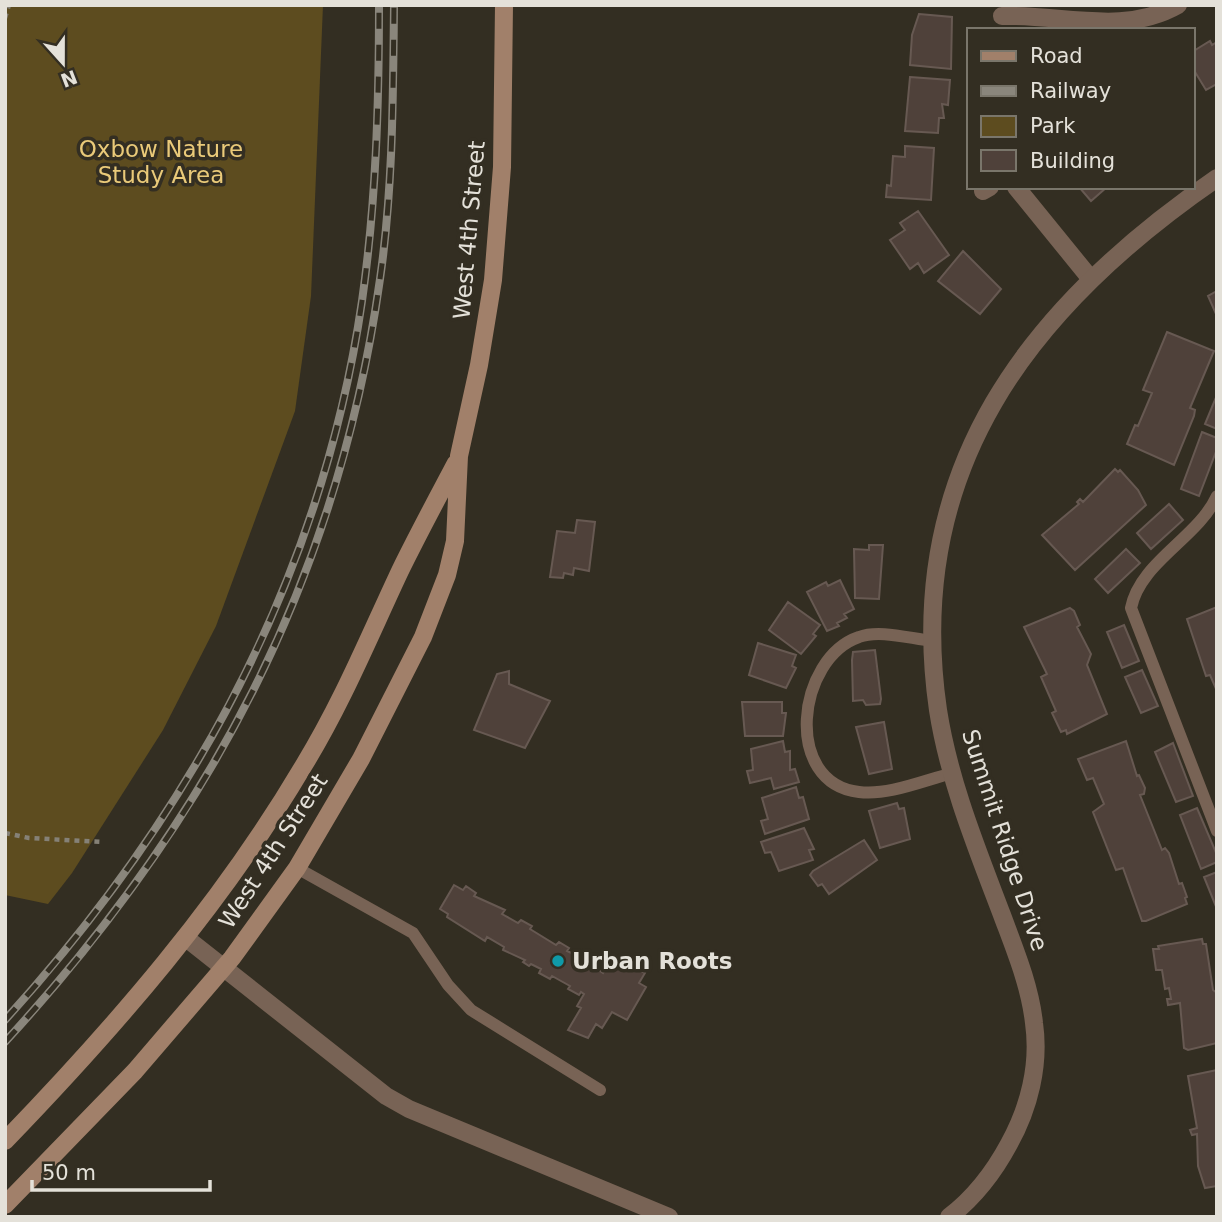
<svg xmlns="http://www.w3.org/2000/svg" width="1222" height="1222" font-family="'DejaVu Sans',sans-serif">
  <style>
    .green { fill: #5d4c1f }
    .building { fill: #4f413a; stroke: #675952; stroke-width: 2 }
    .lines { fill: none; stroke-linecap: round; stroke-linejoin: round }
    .path { stroke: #858177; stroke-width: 4.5; stroke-dasharray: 5 5; stroke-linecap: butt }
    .service { stroke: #786355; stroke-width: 12 }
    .minor { stroke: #786355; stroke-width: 18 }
    .tertiary { stroke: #786355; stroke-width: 18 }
    .secondary { stroke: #a1806a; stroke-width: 18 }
    .rail-casing { stroke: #8a867c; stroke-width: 8 }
    .rail { stroke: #332e22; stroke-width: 5; stroke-dasharray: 16; stroke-linecap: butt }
    .culture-dot { fill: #0f9aa8; stroke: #332e22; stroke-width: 2.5 }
    .labels { text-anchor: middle; stroke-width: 7; stroke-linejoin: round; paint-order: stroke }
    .park-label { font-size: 23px; fill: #eaca79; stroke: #332e22 }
    .street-label { font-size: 23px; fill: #e4e1d9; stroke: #332e22 }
    .poi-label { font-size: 23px; font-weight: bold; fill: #e4e1d9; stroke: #332e22; text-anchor: start }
  </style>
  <rect width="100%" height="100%" fill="#332e22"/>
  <path class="green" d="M5,5H323L311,296L295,411L216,626L163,730L72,873L48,904L5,895Z"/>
  <path class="building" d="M919,14L952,17L951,69L910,65L912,35Z
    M1210,41L1212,45L1217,42V84L1206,90L1192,67V52Z
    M910,77L950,80L948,105L942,104L944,118H939L938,133L905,131Z
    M905,146L934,148L931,200L886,197L887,185L891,186L893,156L905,157Z
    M1079,187H1107L1091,201Z
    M918,211L949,255L924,273L918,263L910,269L890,240L905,230L900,223Z
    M963,251L1001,289L980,314L938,281Z
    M1217,291V314H1216L1208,296Z
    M1167,332L1214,351L1190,408L1195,410L1194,416L1174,465L1127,444L1135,425L1138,426L1152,393L1143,390Z
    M1217,395V429L1205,424Z
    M1202,432L1217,438V449L1199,496L1181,489Z
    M1115,469L1118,472L1120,470L1138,490L1146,505L1075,570L1042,535L1079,504L1077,502L1080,499L1083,502Z
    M1169,504L1183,520L1151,549L1137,533Z
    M577,520L595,522L589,571L574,568L573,575L564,573L563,578L550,577L557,531L575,533Z
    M869,545H883L879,599L855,598L854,549L869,550Z
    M1126,549L1140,563L1108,593L1095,579Z
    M840,580L854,609L844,614L847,618L837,623L839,626L827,631L807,592L826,582L828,586Z
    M788,602L820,625L813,634L816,636L801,654L769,630Z
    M1217,607V691L1210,675L1206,676L1187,619Z
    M1070,608L1074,611L1080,625L1077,627L1091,654L1087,665L1107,714L1067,734L1066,730L1061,732L1052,713L1056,711L1041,677L1047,674L1024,627Z
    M1124,625L1139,661L1122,668L1107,632Z
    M758,643L796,655L792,666L796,668L786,688L749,675Z
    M875,650L881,699L880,704L866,705L863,700L853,701L852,660L853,652Z
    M1142,670L1158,706L1141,713L1125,677Z
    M509,671V684L550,701L525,748L474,730L497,674Z
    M742,702H782V713H786L783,736H745Z
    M884,722L892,769L869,774L856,727Z
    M783,741L785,752L790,751V770L795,769L799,782L774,789L771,778L750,783L747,771L753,770L751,749Z
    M1126,741L1137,776L1139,775L1145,788L1144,794L1140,795L1162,850L1165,848L1169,853L1179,884L1182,883L1187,897L1185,898L1187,904L1146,921H1142L1123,868L1116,870L1093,812L1104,804L1093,778L1087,780L1078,759Z
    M1173,743L1193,796L1176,802L1155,752Z
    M796,787L799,798L803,797L809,819L765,834L761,821L768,819L762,798Z
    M897,803L899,809L904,808L910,839L880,848L869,811Z
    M1197,808L1217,855V862L1201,869L1180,815Z
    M804,828L814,849L809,850L813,860L779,871L771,852L765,853L761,842Z
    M864,840L877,860L829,894L822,884L818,886L810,875L813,871Z
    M1217,872V909L1204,877Z
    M454,885L463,890L466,886L476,893L474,896L505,910L502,914L518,923L521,920L532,926L530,929L556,945L559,942L569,948L567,951L598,965L596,968L603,973L608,964H616L618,959L645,973L639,983L646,987L627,1020L612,1012L602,1028L596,1024L588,1038L568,1030L581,1008L577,1006L584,994L581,992L579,995L568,989L570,986L552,976L550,979L539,973L541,969L531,964L529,966L523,962L525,960L503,950L504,947L487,937L485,941L447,917L448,914L440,909Z
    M1202,939L1203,944H1206L1213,990L1217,993V1043L1188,1050L1184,1048L1180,1003L1168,1005L1167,999H1171L1169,988L1165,989L1162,970H1156L1153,949H1159L1158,946Z
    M1217,1070V1186L1205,1188L1198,1166L1197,1134L1192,1135L1190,1130L1197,1128L1188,1076Z"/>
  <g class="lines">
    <path class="path" d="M5,18L9,5
      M5,833L29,838L103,842"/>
    <path class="service" d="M1217,496C1198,538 1140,562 1131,608L1217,831
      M933,641C911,639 880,629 859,637C797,658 782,783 859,792C888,796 925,780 953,773
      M297,868L413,933L448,985L471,1010L600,1090"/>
    <path class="minor" d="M1002,16C1061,14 1124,36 1178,5
      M1016,187L1090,278
      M983,191L990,187"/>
    <path class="tertiary" d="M186,938L386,1096L409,1109L669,1217
      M949,1217C975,1197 994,1172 1009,1144C1029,1108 1040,1065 1034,1023C1030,986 1015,950 1002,915C977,849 949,781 938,710C903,470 1029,307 1217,178"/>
    <path class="secondary" d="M5,1141C116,1026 222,904 304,765C342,703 369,637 400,571C418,534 437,499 456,463
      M5,1205L135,1071L232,958L297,868L361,759L423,637L447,575L455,541L459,456L479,365L493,280L502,167L504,5"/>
    <defs>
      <path id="rail" d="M5,1020C191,815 322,577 362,301C376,203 379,104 379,5
        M5,1042C209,820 338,580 380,279C393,189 393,97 394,5"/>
    </defs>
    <use href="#rail" class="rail-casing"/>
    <use href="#rail" class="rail"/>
  </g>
  <circle class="culture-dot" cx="558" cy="961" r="7"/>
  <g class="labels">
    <g class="park-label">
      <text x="161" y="157">Oxbow Nature<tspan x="161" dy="26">Study Area</tspan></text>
    </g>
    <g class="street-label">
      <text transform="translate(469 230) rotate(-85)" y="8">West 4th Street</text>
      <text transform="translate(1005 840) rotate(72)" y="8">Summit Ridge Drive</text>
      <text transform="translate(273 851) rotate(-57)" y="8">West 4th Street</text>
    </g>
    <g class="poi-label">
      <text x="572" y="969">Urban Roots</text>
    </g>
  </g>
  <rect width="1222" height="1222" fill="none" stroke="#e4e1d9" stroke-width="14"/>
  <rect x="967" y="28" width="228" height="161" fill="#332e22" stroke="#7a766b" stroke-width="2"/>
  <rect x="981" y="51" width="35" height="10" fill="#a1806a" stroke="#7a766b" stroke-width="2"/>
  <text x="1030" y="63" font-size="21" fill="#e4e1d9">Road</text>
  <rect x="981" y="86" width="35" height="10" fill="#8a867c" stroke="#7a766b" stroke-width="2"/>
  <text x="1030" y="98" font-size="21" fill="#e4e1d9">Railway</text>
  <rect x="981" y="116" width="35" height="21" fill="#5d4c1f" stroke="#7a766b" stroke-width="2"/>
  <text x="1030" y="133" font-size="21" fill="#e4e1d9">Park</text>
  <rect x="981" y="150" width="35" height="21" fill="#4f413a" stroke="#7a766b" stroke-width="2"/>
  <text x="1030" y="168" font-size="21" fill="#e4e1d9">Building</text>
  <g transform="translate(63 63) rotate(159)" stroke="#332e22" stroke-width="5" paint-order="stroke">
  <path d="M0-5L12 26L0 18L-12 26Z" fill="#e4e1d9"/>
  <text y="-10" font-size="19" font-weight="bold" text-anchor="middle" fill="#e4e1d9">N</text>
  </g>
  <path d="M32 1180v10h178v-10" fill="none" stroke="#e4e1d9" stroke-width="3.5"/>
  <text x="42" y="1180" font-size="21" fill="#e4e1d9" stroke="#332e22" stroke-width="5" paint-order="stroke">50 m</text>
</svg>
